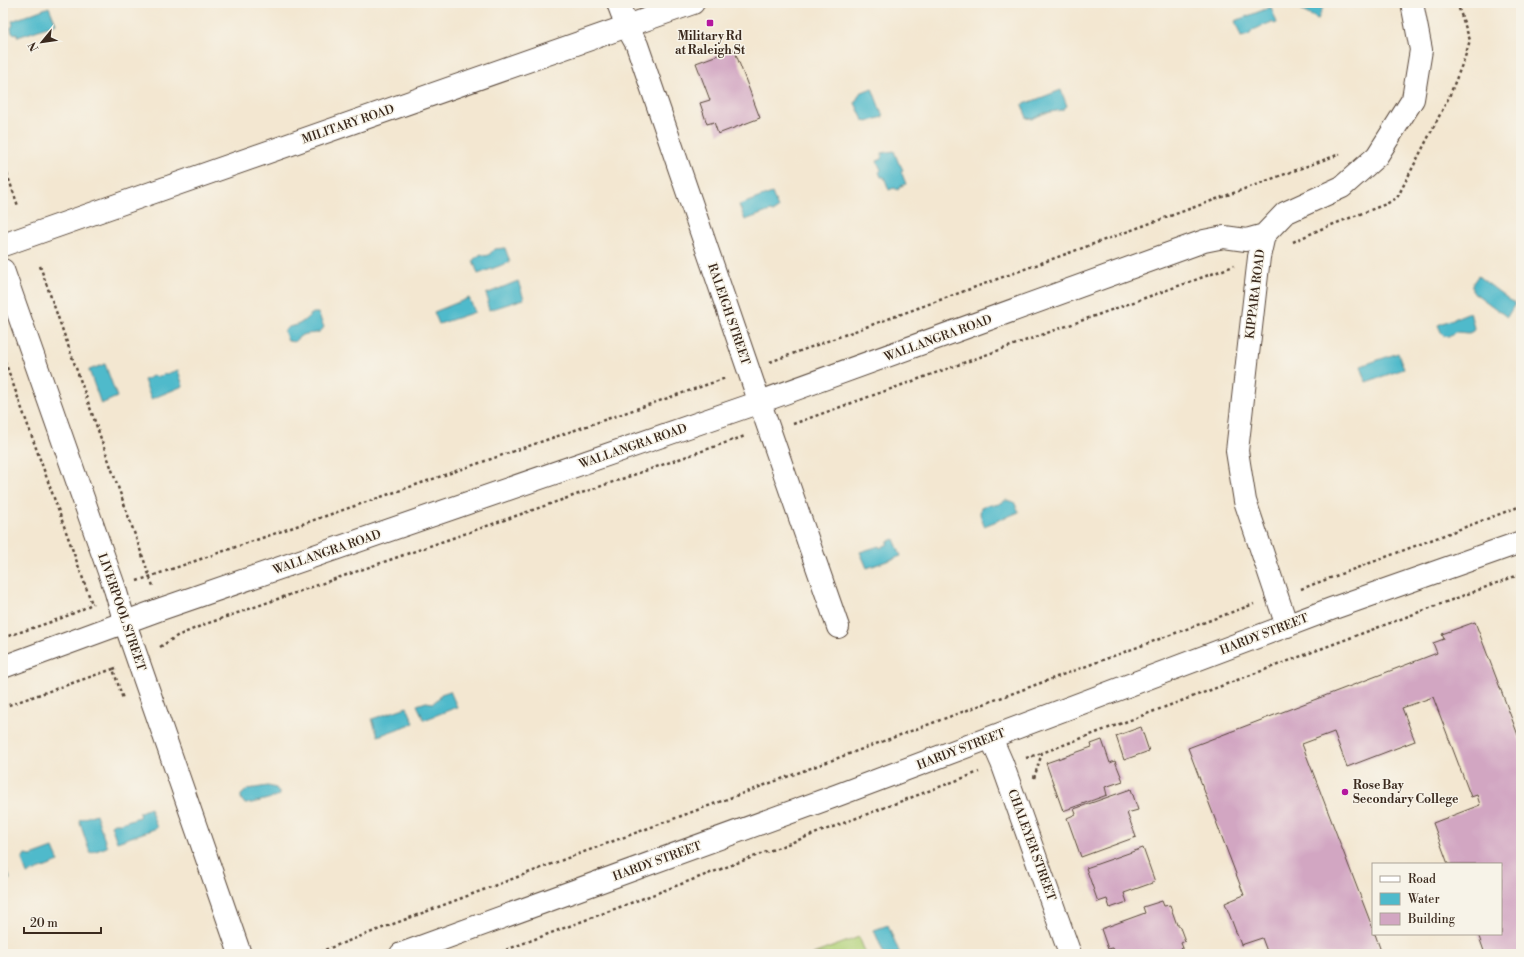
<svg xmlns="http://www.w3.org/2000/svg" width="1524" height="957" font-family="'Libre Bodoni',serif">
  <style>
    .green { fill: #b3d37b; stroke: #777e4c }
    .water { fill: #4fbacb; stroke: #457274 }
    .building { fill: #d2a6c2 }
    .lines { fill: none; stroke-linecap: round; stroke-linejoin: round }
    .minor-casing { stroke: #574639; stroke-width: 24 }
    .tertiary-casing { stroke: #574639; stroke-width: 24 }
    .path { stroke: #574639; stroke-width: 2.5; stroke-dasharray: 3 3; stroke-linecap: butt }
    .minor { stroke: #fff; stroke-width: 22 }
    .tertiary { stroke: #fff; stroke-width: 22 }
    .poi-dot { fill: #b5179e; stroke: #f7f3e8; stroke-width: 1.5 }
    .labels { text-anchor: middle; stroke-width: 3; stroke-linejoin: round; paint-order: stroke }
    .poi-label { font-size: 12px; font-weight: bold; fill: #3b2a1e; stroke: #f7f3e8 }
    .street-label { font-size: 12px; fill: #3b2a1e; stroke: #f7f3e8 }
  </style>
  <rect width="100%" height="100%" fill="#f7f3e8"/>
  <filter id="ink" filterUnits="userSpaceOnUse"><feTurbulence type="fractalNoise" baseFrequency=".025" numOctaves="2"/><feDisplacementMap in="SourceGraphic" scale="8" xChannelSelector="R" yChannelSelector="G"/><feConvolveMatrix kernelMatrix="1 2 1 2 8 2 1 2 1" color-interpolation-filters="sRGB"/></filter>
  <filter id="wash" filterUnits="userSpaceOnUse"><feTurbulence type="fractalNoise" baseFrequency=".012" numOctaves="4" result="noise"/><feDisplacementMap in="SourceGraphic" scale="16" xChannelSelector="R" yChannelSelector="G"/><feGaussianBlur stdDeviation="0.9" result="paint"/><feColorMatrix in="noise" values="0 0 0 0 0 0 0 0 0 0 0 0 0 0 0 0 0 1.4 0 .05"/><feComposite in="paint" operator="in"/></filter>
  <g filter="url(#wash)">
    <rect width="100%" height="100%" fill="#f3e7d1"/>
    <path class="green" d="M859,937L866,954H813Z"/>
    <path class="water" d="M1306,3H1325L1318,19L1302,11Z
      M49,7L56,24L18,37L17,34L12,33L11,28L13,25L12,21Z
      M1271,7L1277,23L1274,24L1272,22L1253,30L1249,35L1241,37L1235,21Z
      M872,88L883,117L867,122L863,120L855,103L860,93Z
      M1061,90L1067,106L1062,110L1045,113L1032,119L1027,118L1022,105Z
      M894,151L899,164H900L903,170L901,171L906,184L901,186L898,190L894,188L889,190L884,177H881L879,172L881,170L877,161L882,159V153Z
      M772,193L778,208L777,210L773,212L770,211L745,220L739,205Z
      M505,248L510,262L478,274L473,260L481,254L486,256L490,254L494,249Z
      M1478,276L1515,304L1507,317L1472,291V284Z
      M518,281L524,299L489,310L487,303L489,302L486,294Z
      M469,298L475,312L439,324L434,312Z
      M1470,312L1474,328L1473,331L1469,333L1455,332C1444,340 1443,337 1438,325Z
      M313,313H318L324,327C319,336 311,332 302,335C299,337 297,339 294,342L288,341L284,331C289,325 293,327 299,324C305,321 308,316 313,313Z
      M1398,353L1404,369L1366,382L1361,366Z
      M105,364L117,397L101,404L89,370Z
      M178,370L183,386L151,399L144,380L155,375L157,377Z
      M1006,500L1014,502L1019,512L984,526L980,514L981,507C991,502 994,509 1006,500Z
      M894,539L901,556L867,568L860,552L879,546L880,548L888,544L887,542Z
      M450,691L457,707L424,720L417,705L426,702L433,703L438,699L441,694Z
      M407,707L414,723L378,736L372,719Z
      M268,786L276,788L279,792V795C277,797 250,804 245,804L241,799V795L248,789Z
      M150,808L157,828L117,842L111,825L114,823H121L139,817L140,812Z
      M96,814L107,847L90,853L79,820Z
      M53,848L59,862L27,874L22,860L25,855L31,856Z
      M3,867L7,870L10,879L3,882Z
      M888,925L900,954H884L874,930Z"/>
    <g id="blocks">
      <path class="building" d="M734,49L760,118L718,134L714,122L707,124L700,103L710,100L696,63Z
        M1475,622L1521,743V954H1485L1478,934H1501V864H1448L1433,823L1480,805L1477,795L1471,797L1433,697L1402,708L1415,741L1347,767L1334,732L1302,744L1373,929V934H1375L1382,954H1268L1262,938L1241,945L1225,903L1244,895L1188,748L1437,653L1433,643L1444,639L1442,634Z
        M1141,727L1149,751L1124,760L1116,736Z
        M1102,740L1110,763L1115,761L1123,781L1105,787L1107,795L1063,811L1046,763L1092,747L1091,744Z
        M1131,789L1138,810L1127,813L1136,837L1081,857L1067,818L1076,814L1074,809Z
        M1143,848L1155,882L1124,893L1127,902L1110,908L1107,899L1098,902L1086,868Z
        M1162,901L1164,906L1170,905L1177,925H1179L1185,941L1181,943L1183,948L1165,954H1163L1162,949L1152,953L1153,954H1115L1113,948L1108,949L1101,929L1145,913L1143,907Z"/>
    </g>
  </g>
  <g filter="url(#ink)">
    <use href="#blocks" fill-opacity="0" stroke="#574639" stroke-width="1"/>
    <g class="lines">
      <defs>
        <path id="minor" d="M618,3L627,27L637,45L754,386L838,627
          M3,270L115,589L125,623L240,954
          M1287,626L1245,501L1237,451L1259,257L1264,235L1285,213L1342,187L1377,156L1413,99L1421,50L1412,3
          M3,667L161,609L760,402L1204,241L1224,237L1246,240L1264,235
          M991,738L1002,763L1070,954"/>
        <path id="tertiary" d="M3,245L693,3
          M401,954L838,795L1331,609L1521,542"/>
      </defs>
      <use href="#minor" class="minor-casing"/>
      <use href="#tertiary" class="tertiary-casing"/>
      <path class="path" d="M3,162L18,206
        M1293,242L1321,229L1386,204L1397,198L1449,97L1465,57L1470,40L1457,3
        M40,266L153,586
        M3,356L92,604
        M770,362L1340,154
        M793,424L1234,266
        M137,581L726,378
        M1301,589L1521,506
        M3,638C30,628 70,618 93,603
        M160,647L177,636L203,625L745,436
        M116,668L113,669L123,699
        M3,707L113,669
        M1026,758L1042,753
        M1034,778L1042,753L1521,574
        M314,954L565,859L1254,604
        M495,954L979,772"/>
      <use href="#minor" class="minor"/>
      <use href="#tertiary" class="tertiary"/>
    </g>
  </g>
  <g class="poi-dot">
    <rect x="706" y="19" width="8" height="8" rx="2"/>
    <circle cx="1345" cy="792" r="4"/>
  </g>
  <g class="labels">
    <g class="poi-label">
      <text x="710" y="40">Military Rd<tspan x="710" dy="14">at Raleigh St</tspan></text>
      <text x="1353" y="789" text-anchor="start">Rose Bay<tspan x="1353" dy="14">Secondary College</tspan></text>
    </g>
    <g class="street-label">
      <text transform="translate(348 124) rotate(-19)" y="4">MILITARY ROAD</text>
      <text transform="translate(1255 294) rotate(-83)" y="4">KIPPARA ROAD</text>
      <text transform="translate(729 314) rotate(71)" y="4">RALEIGH STREET</text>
      <text transform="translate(938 338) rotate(-20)" y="4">WALLANGRA ROAD</text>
      <text transform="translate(633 446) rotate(-19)" y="4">WALLANGRA ROAD</text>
      <text transform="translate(327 552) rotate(-19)" y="4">WALLANGRA ROAD</text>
      <text transform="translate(122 612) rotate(71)" y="4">LIVERPOOL STREET</text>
      <text transform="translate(1264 634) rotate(-21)" y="4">HARDY STREET</text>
      <text transform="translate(961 749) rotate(-21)" y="4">HARDY STREET</text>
      <text transform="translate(1032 845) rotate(70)" y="4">CHALEYER STREET</text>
      <text transform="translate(657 861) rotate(-20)" y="4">HARDY STREET</text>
    </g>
  </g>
  <rect width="1524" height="957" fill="none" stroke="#f7f3e8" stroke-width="16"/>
  <rect x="1372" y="863" width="130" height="72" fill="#f7f3e8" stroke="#aca397"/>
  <rect x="1380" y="876" width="20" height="6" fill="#ffffff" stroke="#aca397"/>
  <text x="1408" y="883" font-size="12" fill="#3b2a1e">Road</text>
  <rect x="1380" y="893" width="20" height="12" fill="#4fbacb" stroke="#aca397"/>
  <text x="1408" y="903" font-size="12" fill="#3b2a1e">Water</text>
  <rect x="1380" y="913" width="20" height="12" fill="#d2a6c2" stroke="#aca397"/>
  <text x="1408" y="923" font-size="12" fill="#3b2a1e">Building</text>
  <g transform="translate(42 42) rotate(241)" stroke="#f7f3e8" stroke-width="3" paint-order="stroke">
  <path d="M0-3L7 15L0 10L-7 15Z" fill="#3b2a1e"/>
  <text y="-6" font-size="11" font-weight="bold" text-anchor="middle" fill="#3b2a1e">N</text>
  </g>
  <path d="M24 927v6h77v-6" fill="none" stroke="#3b2a1e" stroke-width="2"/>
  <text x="30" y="927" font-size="12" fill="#3b2a1e" stroke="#f7f3e8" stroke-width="3" paint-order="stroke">20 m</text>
</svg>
